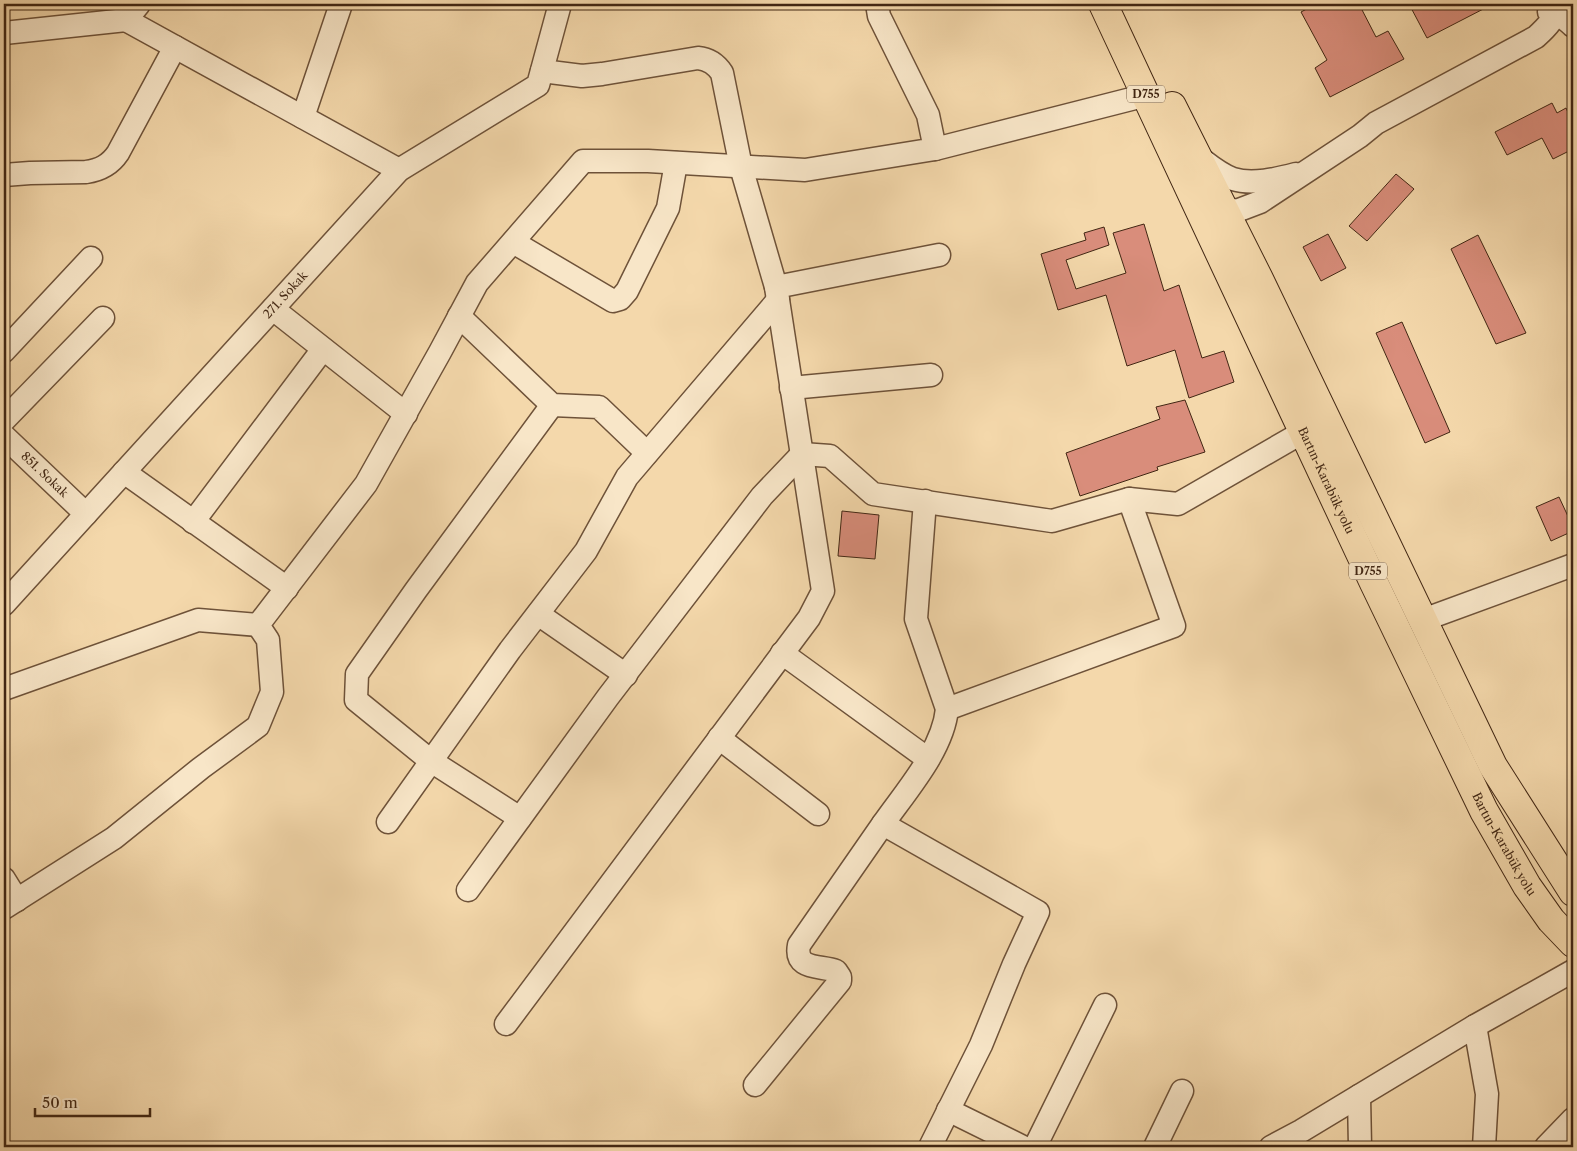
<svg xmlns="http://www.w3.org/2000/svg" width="1577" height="1151" font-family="'Libre Caslon Text',serif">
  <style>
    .building { fill: #d98d7b; stroke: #412613 }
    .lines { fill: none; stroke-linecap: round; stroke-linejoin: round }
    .minor-casing { stroke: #6e5239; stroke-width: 25 }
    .highway-casing { stroke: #412613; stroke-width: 30 }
    .minor { stroke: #f8e6c8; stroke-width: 22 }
    .highway { stroke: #f4d8ab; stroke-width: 28 }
    .labels { text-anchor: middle; stroke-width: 4.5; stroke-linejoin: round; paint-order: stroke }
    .shield { fill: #f8e6c8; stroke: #786049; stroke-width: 1 }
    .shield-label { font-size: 11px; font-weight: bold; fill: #412613 }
    .street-label { font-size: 12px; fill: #412613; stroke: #f8e6c8 }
  </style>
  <rect width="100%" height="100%" fill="#f4d8ab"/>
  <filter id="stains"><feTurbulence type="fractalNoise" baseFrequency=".004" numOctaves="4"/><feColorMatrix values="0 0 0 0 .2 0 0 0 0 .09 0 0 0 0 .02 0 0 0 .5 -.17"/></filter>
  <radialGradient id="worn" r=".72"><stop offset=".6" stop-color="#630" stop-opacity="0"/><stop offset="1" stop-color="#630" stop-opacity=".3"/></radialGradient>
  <path class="building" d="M1316,4H1359L1376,37L1388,31L1404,59L1330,97L1315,68L1327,60L1301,12Z
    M1409,4H1493L1427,38Z
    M1552,103L1557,113L1566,108L1573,123V149L1553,159L1542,138L1507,155L1495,132Z
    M1396,174L1414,189L1367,241L1349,226Z
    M1144,224L1164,291L1179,285L1202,358L1224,351L1234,382L1189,398L1175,350L1127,366L1106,295L1058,310L1041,254L1086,240L1084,233L1104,227L1109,245L1066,260L1076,289L1126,273L1113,233Z
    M1328,234L1346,268L1321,281L1303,247Z
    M1478,235L1526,333L1496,344L1451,249Z
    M1402,322L1450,432L1425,443L1376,333Z
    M1185,400L1205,452L1157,467L1158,470L1080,496L1066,453L1160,419L1156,407Z
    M1559,497L1573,527V531L1551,541L1536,507Z
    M842,511L879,515L875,559L838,556Z"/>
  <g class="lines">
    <defs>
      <g id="minor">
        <path d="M1549,12C1560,13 1565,19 1573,26"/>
        <path d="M126,20L399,170"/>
        <path d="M4,33L126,20L139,4"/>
        <path d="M303,117L341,4"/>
        <path d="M935,149L1147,95"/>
        <path d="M1196,155C1208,164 1219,174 1233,179C1252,185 1277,179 1296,174"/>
        <path d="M4,175L30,173L86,172C100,170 110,165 118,153L175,47"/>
        <path d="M1212,205L1224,211L1239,210L1260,202L1360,136L1376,123L1536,37C1548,26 1554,20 1558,4"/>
        <path d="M513,242L613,301L620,299L627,291L668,208L676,163"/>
        <path d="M776,287L939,255"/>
        <path d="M273,309L406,414"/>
        <path d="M459,316L552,405L599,407L647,453"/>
        <path d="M4,351L91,258"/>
        <path d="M791,388L931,375"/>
        <path d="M4,420L103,318"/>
        <path id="s1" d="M4,436L86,514"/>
        <path d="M124,472L287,588"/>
        <path d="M925,501L916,619L947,709C943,750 906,791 883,824L1038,912L1014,964L981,1045L930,1147"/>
        <path d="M193,522L323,349"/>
        <path id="s2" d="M4,604L399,170L538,85L560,4"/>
        <path d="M538,614L626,675"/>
        <path d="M1423,620L1573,565"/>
        <path d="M782,653L928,759"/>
        <path d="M4,689L198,620L258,625"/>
        <path d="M947,709L1174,626L1129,499"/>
        <path d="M719,738L818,814"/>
        <path d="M520,818L431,761L356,700L357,674L416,590L552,405"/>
        <path d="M388,822L510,650L586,551L627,477L778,300"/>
        <path d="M4,879L17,900"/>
        <path d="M468,890L608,697L762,496L802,454L830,456L873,494L1052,521L1129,499L1178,504L1303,432"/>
        <path d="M4,908L114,838L201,768L258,726L272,692L268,640L258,625L366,484L440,352L477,283L583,161H648L805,170L935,149L928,115L879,16L877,4"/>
        <path d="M506,1024L809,618L823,591L776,287L741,167L722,73C716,64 709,59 698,58L602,74L582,76L542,71"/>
        <path d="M1475,1026L1487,1094L1484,1147"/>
        <path d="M755,1085L840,981V977L836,971C821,965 794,971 799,945L883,824"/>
        <path d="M1359,1096L1360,1147"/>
        <path d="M948,1110L1023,1147"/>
        <path d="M1035,1147L1105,1005"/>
        <path d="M1155,1147L1182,1091"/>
        <path d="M1271,1147L1301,1131L1475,1026L1573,971"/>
        <path d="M1546,1147L1573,1119"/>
      </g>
      <g id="highway">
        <path id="s3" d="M1103,4L1374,583L1484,811L1527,886L1551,920L1573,943"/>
        <path d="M1172,106L1259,279L1493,766L1573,892"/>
      </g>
    </defs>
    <use href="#minor" class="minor-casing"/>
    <use href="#highway" class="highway-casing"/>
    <use href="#minor" class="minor"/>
    <use href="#highway" class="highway"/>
  </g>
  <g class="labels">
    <g class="shield">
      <rect x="1127" y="85.5" width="38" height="17" rx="4"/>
      <rect x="1349" y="562.5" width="38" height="17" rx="4"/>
    </g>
    <g class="shield-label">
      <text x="1146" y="98">D755</text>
      <text x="1368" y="575">D755</text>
    </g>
    <g class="street-label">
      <text dy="4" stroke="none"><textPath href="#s2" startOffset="418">271. Sokak</textPath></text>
      <text dy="4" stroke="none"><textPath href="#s1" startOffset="56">851. Sokak</textPath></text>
      <text dy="4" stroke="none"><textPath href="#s3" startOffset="526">Bartın-Karabük yolu</textPath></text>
      <text dy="4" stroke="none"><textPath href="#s3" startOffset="931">Bartın-Karabük yolu</textPath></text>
    </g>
  </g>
  <rect width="1577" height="1151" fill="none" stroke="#f4d8ab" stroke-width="20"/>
  <rect x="5" y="5" width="1567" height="1141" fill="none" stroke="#412613" stroke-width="2.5"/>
  <rect x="10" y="10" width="1557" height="1131" fill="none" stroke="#412613"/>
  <path d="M35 1108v8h115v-8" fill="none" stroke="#412613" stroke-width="2.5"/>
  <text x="42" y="1108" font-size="15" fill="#412613" stroke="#f8e6c8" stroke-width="4" paint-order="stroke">50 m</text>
  <rect width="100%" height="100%" filter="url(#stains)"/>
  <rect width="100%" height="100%" fill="url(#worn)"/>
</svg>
